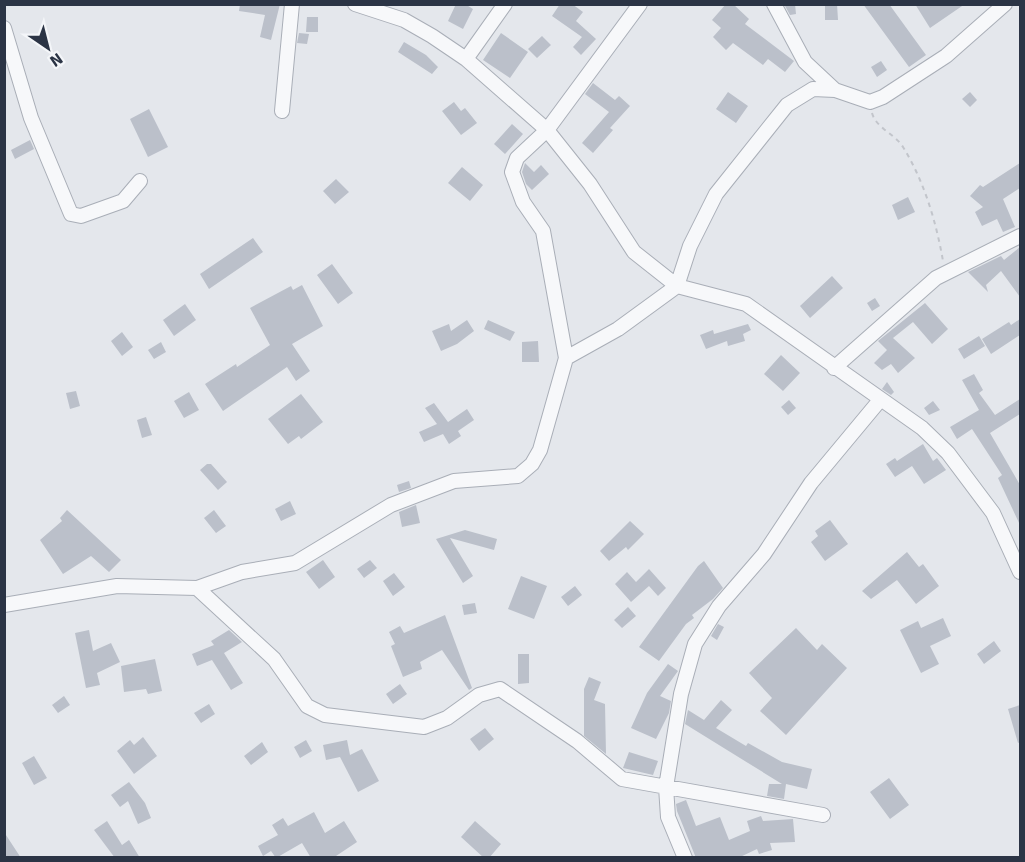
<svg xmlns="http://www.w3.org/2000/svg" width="1025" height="862" font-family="Signika,sans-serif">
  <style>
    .building { fill: #bbc0ca }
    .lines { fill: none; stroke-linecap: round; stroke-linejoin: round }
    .minor-casing { stroke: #a9aeb7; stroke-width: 16 }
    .path { stroke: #c2c5cb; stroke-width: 2; stroke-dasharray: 4.5 4.5; stroke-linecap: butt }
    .minor { stroke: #f7f8fa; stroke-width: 14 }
  </style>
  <rect width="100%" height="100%" fill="#e4e7ec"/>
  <path class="building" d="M240,4H280L271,40L260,37L265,15L239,11Z
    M456,4H465L473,9L463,29L448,21Z
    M560,4H572L583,12L576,21L596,39L581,55L573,47L582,37L552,16Z
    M726,4H733L749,19L745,24L794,61L785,72L768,59L763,65L733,43L726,50L713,37L721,28L712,20Z
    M784,4H795L796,14L790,15Z
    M825,4H837L838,20H825Z
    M863,4H889L926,55L909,67Z
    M915,4H965L930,28Z
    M307,17H318V32H306Z
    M299,33L309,34L307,44L297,43Z
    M501,33L528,52L510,78L483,60Z
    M542,36L551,45L537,58L528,49Z
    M404,42L426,55L438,67L432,74L398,52Z
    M881,61L887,70L877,77L871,67Z
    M593,83L615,100L619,96L630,106L610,128L613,130L593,153L582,143L609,112L585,94Z
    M728,92L748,106L736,123L716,109Z
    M970,92L977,100L970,107L962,99Z
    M454,102L461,111L465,108L477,123L461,135L442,111Z
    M149,109L168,147L148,157L130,119Z
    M512,124L523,134L505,154L494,144Z
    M30,140L34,149L15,159L11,150Z
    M525,163L534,172L541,165L549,174L532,190L526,184L522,172Z
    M1020,163V188L1003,199L1015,227L1003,232L997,219L982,226L975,212L983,207L970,196L980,185L983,187Z
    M462,167L483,185L470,201L448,183Z
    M336,179L349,192L335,204L323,191Z
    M908,197L915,212L898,220L892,205Z
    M253,238L263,252L209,289L200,274Z
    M1020,247V297L1001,271L986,285L988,292L968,272L1001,256L1004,260Z
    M332,264L353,293L338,304L317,275Z
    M832,276L843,288L810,318L800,306Z
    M302,285L323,326L292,344L310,371L296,381L287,367L223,411L205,384L236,364L237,367L270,345L250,308L291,286L293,290Z
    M875,298L880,306L872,311L867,303Z
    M925,303L948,329L932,344L913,322L893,338L915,358L898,373L891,364L882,370L874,363L887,350L878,341Z
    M185,304L196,320L174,336L163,320Z
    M1020,319V335L991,354L982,339L1009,322L1011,325Z
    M467,320L474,331L457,344L441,351L432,331L449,324L451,331Z
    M488,320L515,332L510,341L484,329Z
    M748,324L751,330L743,334L745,341L728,346L727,341L706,349L700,335L713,330L714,334Z
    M122,332L133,347L122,356L111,341Z
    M979,336L985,346L964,359L958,349Z
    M538,341L539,362H522V342Z
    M161,342L166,352L154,359L148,350Z
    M781,355L800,373L783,391L764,374Z
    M974,374L983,390L979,393L995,415L1020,399V414L990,433L1020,485V525L998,478L1002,475L972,429L957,439L950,427L979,410L962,380Z
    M887,382L894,392L891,395L882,389Z
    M76,391L80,406L70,409L66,393Z
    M189,392L199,410L184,418L174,401Z
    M301,394L323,422L301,439L299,436L288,444L268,419Z
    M789,400L796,408L788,415L781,407Z
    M933,401L940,410L929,415L924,408Z
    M434,403L448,422L467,409L474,420L458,431L461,436L449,444L443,434L424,442L419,432L437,424L425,408Z
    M146,417L152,435L142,438L137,420Z
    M923,444L933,461L937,458L946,470L924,484L912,466L895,477L886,464L895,458L897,461Z
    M207,464H211L227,482L218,490L200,470Z
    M409,481L411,488L399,492L397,485Z
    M290,501L296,514L281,521L275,509Z
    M416,505L420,523L402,527L399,512Z
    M67,510L121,560L109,572L91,556L63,574L40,540L62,521L60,518Z
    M214,510L226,526L216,533L204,518Z
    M830,520L848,544L825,561L811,542L818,536L815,531Z
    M630,521L644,534L628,550L626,547L609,561L600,551Z
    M465,530L497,539L494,550L450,538L473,576L463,583L436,539Z
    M907,552L919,567L923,564L939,586L916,604L897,580L871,599L862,591Z
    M323,560L335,577L319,589L306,572Z
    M370,560L377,568L364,578L357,569Z
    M704,561L723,588L713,599L692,615L694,618L686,624L659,661L639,647L698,566Z
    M649,569L666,588L658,596L649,586L631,602L615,584L627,572L636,582Z
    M394,573L405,587L393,596L383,581Z
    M521,576L547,586L534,619L508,609Z
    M575,586L582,595L568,606L561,597Z
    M475,603L477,613L464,615L462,605Z
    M628,607L636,616L622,628L614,620Z
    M445,615L472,688L469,690L442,650L420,662L422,669L403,677L391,646L395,644L389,632L400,626L404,633Z
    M943,618L951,636L930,646L939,664L921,673L900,630L918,621L921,628Z
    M718,624L724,627L717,640L711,636Z
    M796,628L817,650L822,644L847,668L786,735L760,711L772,698L749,673Z
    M89,630L93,651L111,643L120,662L97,673L100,685L86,688L75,633Z
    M229,630L242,642L224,653L243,683L231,690L212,660L197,666L192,654L214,645L211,641Z
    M994,641L1001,651L984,664L977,654Z
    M518,654H529V683L518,684Z
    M155,659L162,691L148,694L146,689L124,692L121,666Z
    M668,664L678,671L660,696L671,701L669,713L656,739L631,728L647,693Z
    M589,677L601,682L594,700L605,704L606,754L584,736V689Z
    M400,684L407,694L393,704L386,694Z
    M64,696L70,705L58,713L52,705Z
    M721,700L732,710L716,728L746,746L748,743L782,762L812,769L807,789L786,784L784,799L767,796L769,784H782L685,724L688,710L704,720Z
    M209,704L215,714L201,723L194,713Z
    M1020,705V742L1018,743L1008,709Z
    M485,728L494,739L479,751L470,739Z
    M143,737L157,756L134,774L117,751L130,740L134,745Z
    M306,740L312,751L300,758L294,747Z
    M347,740L350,755L362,749L379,781L358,792L340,757L326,760L323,745Z
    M262,742L268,752L251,765L244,756Z
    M629,752L658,761L653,775L623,768Z
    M34,756L47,778L34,785L22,763Z
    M889,778L909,805L890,819L870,792Z
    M129,782L145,803L151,818L138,824L128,801L120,807L111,795Z
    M686,800L696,826L720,817L729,840L750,831L747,821L761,816L763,821L793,819L795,842L770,843L772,850L759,854L757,849L738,858H696L677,811L676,804Z
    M314,812L325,833L344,821L357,842L333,858H311L302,843L276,858L271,851L263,856L258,846L278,835L272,825L283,818L288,826Z
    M107,821L122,845L129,840L140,858H115L94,830Z
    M475,821L501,844L489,858H484L461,837Z
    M4,832L21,858H4Z"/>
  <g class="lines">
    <defs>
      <path id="minor" d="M355,4L404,20L432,36L466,59L547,130L590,184L634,252L677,286L690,246L716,194L787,105L813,89L835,90L870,102L883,97L946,56L1005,4
        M774,4L805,62L835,90
        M4,28L31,118L71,214L81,216L123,201L140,181
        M466,59L505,4
        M282,111L292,4
        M566,358L543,231L523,202L512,172L517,158L547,130L640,4
        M834,368L936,278L1020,236
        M197,588L242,572L295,563L391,505L454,481L518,476L532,464L540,450L566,358L618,329L677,286L746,304L922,428L948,453L993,513L1020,572
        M4,605L117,586L197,588L274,659L307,706L325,715L424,727L447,718L479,695L500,689L577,741L622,779L823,815
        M685,858L668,817L666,787L681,694L695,644L719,606L764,554L811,483L880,400"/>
    </defs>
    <use href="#minor" class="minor-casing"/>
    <path class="path" d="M872,113C876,128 895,134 903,147C924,181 936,221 943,261"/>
    <use href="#minor" class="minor"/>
  </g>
  <rect width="1025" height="862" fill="none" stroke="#2b3445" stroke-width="12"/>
  <g transform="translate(48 48) rotate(145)" stroke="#f4f6f9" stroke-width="4.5" paint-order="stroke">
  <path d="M0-4.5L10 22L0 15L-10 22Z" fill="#2b3445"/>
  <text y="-9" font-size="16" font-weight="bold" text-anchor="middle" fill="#2b3445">N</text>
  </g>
</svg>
